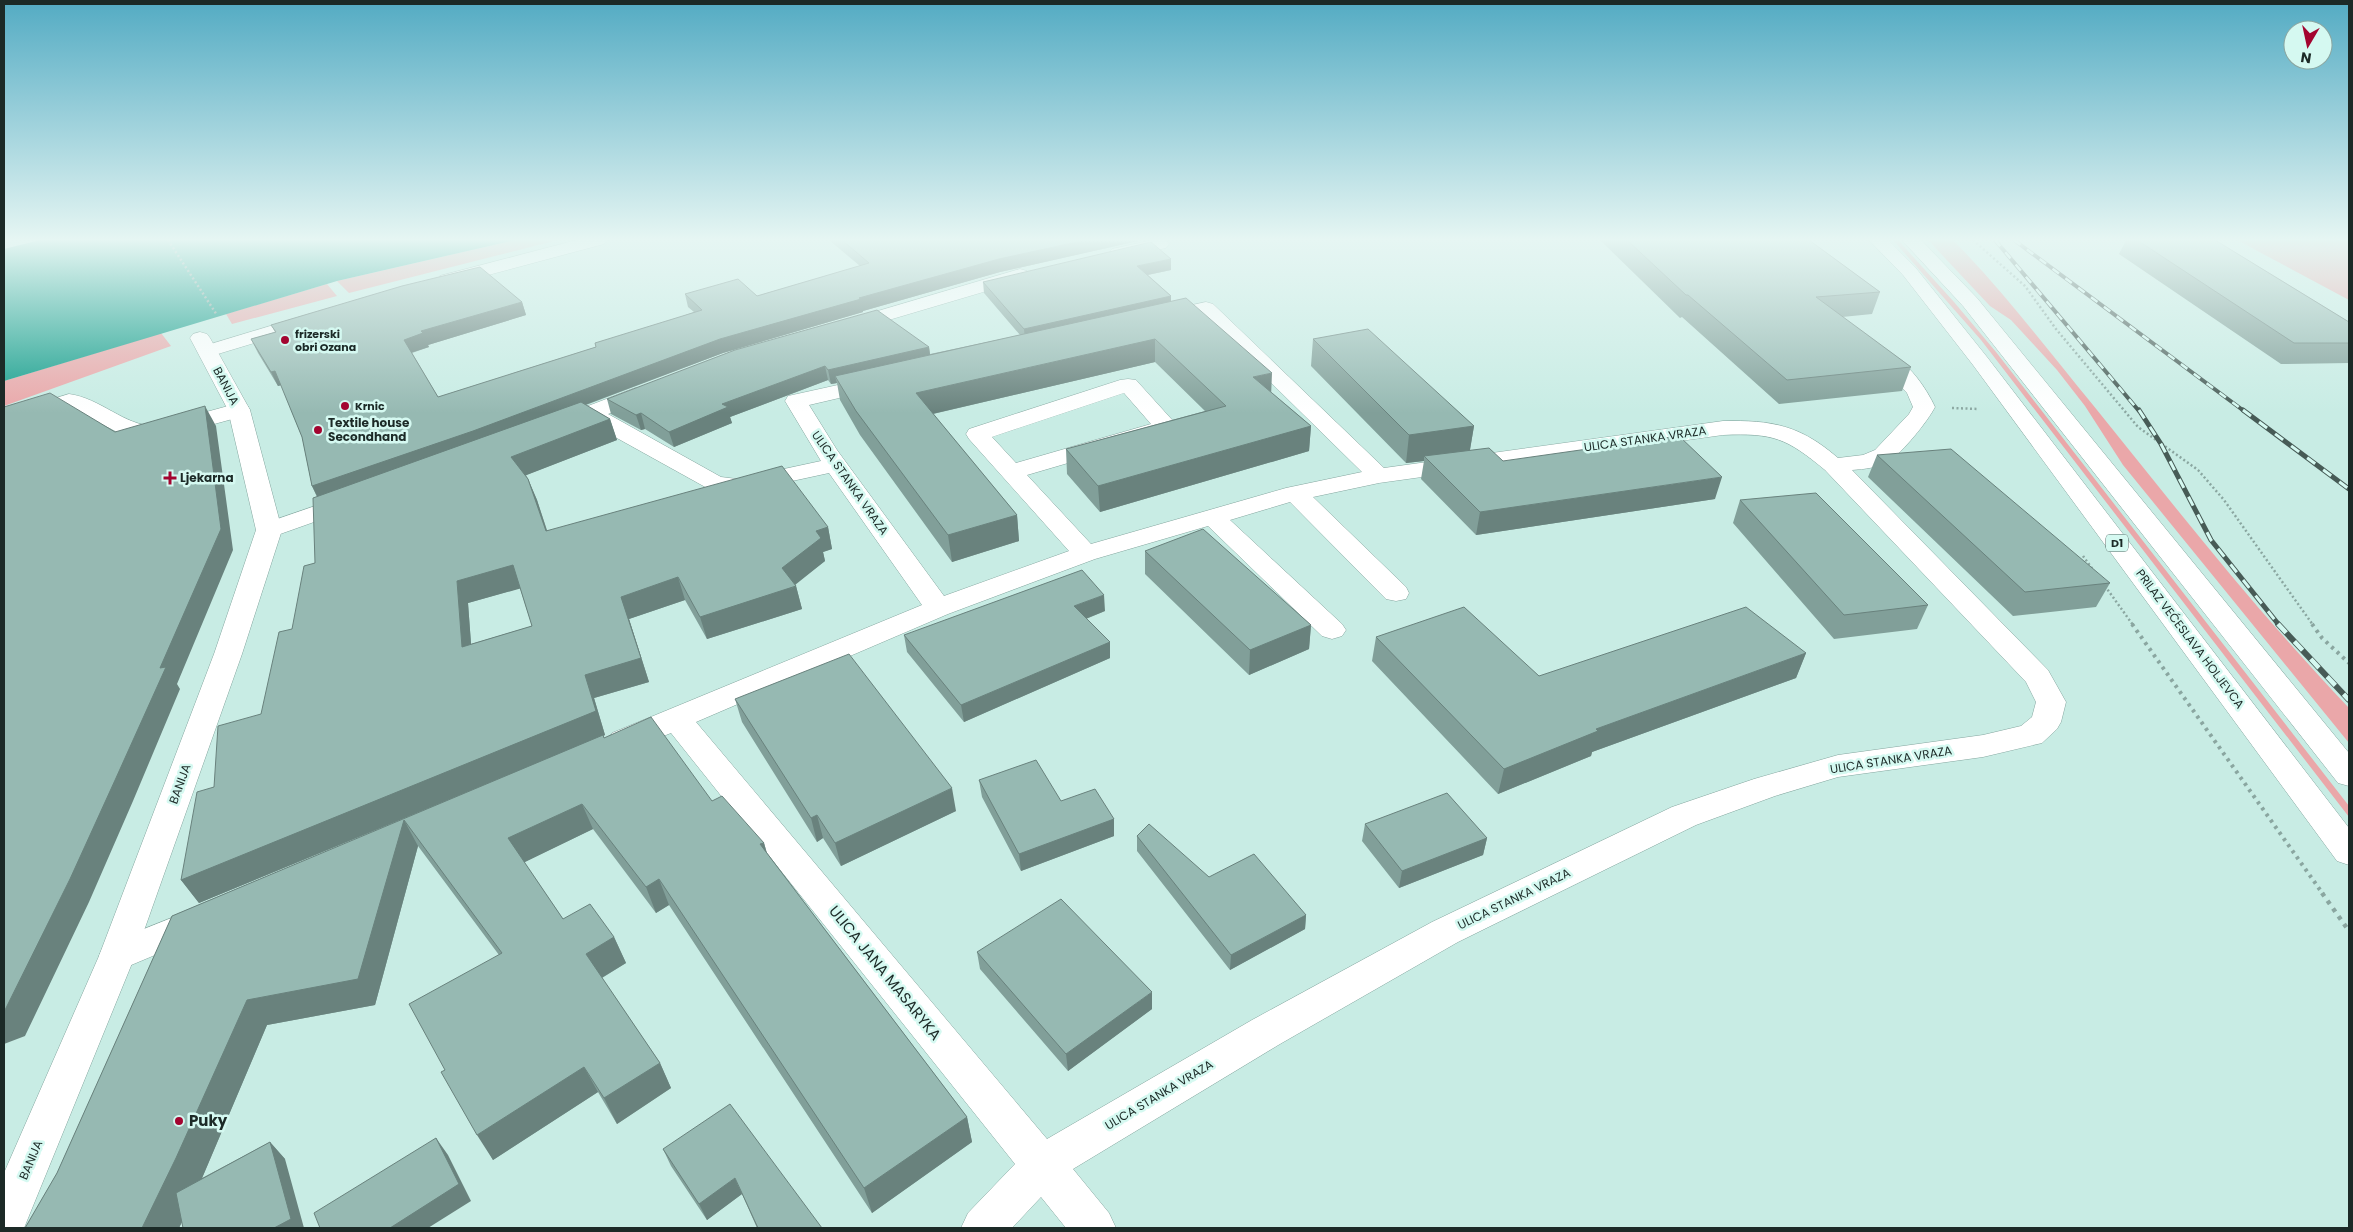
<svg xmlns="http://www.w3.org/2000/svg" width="2353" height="1232" font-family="Poppins,sans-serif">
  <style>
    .green { fill: #eaa7a9 }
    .water { fill: #159d8b }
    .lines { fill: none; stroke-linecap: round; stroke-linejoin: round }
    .minor-casing { stroke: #84a69f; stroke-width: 1 }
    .major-casing { stroke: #84a69f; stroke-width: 1 }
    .highway-casing { stroke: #84a69f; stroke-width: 1 }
    .path-far2 { stroke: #8aa6a0; stroke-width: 2.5; stroke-dasharray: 2 2.5; stroke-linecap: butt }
    .path-far1 { stroke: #8aa6a0; stroke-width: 4; stroke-dasharray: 3 4.5; stroke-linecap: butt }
    .path { stroke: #8aa6a0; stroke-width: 4.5; stroke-dasharray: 4 5.5; stroke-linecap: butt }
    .minor { fill: #fff; fill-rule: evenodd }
    .major { fill: #fff; fill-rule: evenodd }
    .highway { fill: #fff; fill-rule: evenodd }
    .rail-far2-casing { stroke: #475b56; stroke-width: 4 }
    .rail-far1-casing { stroke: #475b56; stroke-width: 5 }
    .rail-casing { stroke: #475b56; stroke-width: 6 }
    .rail-far2 { stroke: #d5f9f1; stroke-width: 2.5; stroke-dasharray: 8; stroke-linecap: butt }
    .rail-far1 { stroke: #d5f9f1; stroke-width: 3; stroke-dasharray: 10; stroke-linecap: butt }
    .rail { stroke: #d5f9f1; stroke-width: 4.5; stroke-dasharray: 12; stroke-linecap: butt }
    .wall { fill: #819f99; fill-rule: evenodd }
    .shaded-wall { fill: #69827d }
    .building { fill: #96b9b2; stroke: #69827d; fill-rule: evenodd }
    .poi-dot { fill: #a30530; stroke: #d5f9f1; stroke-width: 2 }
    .labels { text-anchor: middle; stroke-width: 5; stroke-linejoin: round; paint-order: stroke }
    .far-poi-label { font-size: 11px; font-weight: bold; fill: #1c2a27; stroke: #d5f9f1; text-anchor: start }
    .shield { fill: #d5f9f1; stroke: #546864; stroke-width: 1 }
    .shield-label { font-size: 11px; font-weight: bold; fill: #1c2a27 }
    .street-label { font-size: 12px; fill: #1c2a27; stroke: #d5f9f1 }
    .poi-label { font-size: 12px; font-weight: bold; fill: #1c2a27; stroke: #d5f9f1; text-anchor: start }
    .near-street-label { font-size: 15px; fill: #1c2a27; stroke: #d5f9f1 }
    .near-poi-label { font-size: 15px; font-weight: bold; fill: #1c2a27; stroke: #d5f9f1; text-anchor: start }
  </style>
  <rect width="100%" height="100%" fill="#c8ece4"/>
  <path class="green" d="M515,240H558L349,293L337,281Z
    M1893,240H1898L1954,302L1996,352L2349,806V817L1981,340Z
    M1928,240H1953C2004,292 2047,349 2093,405C2176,508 2257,612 2349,708V743L2123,465L2085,406L2057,370L2011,320L1990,306Z
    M2237,240H2349V300Z
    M327,284L337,296L232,324L226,314Z
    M161,333L171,346L4,406V381Z"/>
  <path class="water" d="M40,240H515L337,281L4,381V249Z"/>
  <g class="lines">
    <defs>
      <path id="minor" d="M577,240H607L604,244L447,286L440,284L438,280L440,276Z
        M1153,240H1166L1169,244L1166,248L1118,258L1112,257L1109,253L1112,249Z
        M1020,269L1027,271L1029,275L1027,279L855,330L848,332L841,330L838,326L841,322Z
        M1206,302L1213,304L1384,468L1723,421C1772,420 1800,425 1838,458L1863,455L1875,450L1909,414L1913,407L1907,393L1877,360L1880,356C1902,350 1927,389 1935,407C1928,421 1902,453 1889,461C1877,468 1865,469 1852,470L2048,670L2066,702L2061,722L2057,729L2042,743L1983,757L1838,777L1775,796L1696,825L1458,942L1280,1044L1073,1169L1109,1213L1116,1228H1066L1041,1197L1012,1228H961L968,1213L1015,1164L671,733L623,752L612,749L608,741L612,733L922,605L829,473L737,493L707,488L588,422L562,431L554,429L551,424L554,419L635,388L643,387L651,388L654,393L651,398L608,414L721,477L737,479L821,461L785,401L788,396L874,377L882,378L885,383L882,388L809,405L837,450L944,596L1069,551L969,439L966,434L969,429L1120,380L1128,379L1136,380L1174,422L1177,427L1174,432L1027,475L1091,544L1286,488L1362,472L1202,315L1163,323L1156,321L1153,317L1156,313ZM1124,393L1151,424L1016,463L992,437ZM1723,435C1774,433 1786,438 1825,470L2026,682L2036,702L2032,717L2021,726L1983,735L1838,755L1754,779L1672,807L1432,922L1252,1020L1047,1139L696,722L948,614L1095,559L1208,526L1322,636L1332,639L1342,636L1346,630L1342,624L1230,520L1290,502L1386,599L1396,601L1406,599L1409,593L1406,587L1313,497L1379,483Z
        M310,314L317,316L320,320L317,324L208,357L201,355L198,351L201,347Z
        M69,394C101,398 124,426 155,426L239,403L247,405L250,410L247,415L156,440H137L129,438L70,408L4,428V414Z
        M350,494L359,496L362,501L359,506L269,538L260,535L256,530L260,525Z
        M199,907L212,911L217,921L212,931L117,971L104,967L99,956L104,945Z"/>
      <path id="major" d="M200,332L207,334L210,338L250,410L282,530L242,654L135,956L24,1228H4V1173L99,956L214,654L256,530L228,410L190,338L193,334Z"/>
      <path id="highway" d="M1869,240H1888L1915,267L1987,357L2349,828V865L2337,861L1973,365L1903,275Z
        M1902,240H1921L1977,298L2349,753V786L2338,783L1963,306Z"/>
    </defs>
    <use href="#minor" class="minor-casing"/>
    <use href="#major" class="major-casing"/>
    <use href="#highway" class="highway-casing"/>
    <path class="path-far2" d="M168,240L217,315
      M1973,240L2025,286L2056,329L2138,427L2198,470L2224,500L2313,625
      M1952,408L1978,409
      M2083,556L2094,571
      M2105,586L2133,625"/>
    <path class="path-far1" d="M2132,624L2323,894
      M2312,624L2322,638L2349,663"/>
    <path class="path" d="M2322,893L2349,931"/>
    <use href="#minor" class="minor"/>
    <use href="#major" class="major"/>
    <use href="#highway" class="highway"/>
    <defs>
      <path id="rail-far2" d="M1995,240L2139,411
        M2014,240L2244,411"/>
      <path id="rail-far1" d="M2139,410L2161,444L2211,540L2279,625
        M2243,410L2349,489"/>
      <path id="rail" d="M2278,624L2349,700"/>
    </defs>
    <use href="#rail-far2" class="rail-far2-casing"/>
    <use href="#rail-far1" class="rail-far1-casing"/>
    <use href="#rail" class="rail-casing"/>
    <use href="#rail-far2" class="rail-far2"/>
    <use href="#rail-far1" class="rail-far1"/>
    <use href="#rail" class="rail"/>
  </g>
  <path class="wall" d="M829,240H1138V241L1000,272L863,311V312L723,353L586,405L610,419L617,440L526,475L528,479L537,500L547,530L828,527L832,549L823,552L825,561L795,584L796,586L802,609L707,639L685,600L629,619L649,682L594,698L605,735L603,736L604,738L712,801L764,843L767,853L967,1117L972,1142L872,1213L669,905L656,913L593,829L524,862L563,919L614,937L626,963L602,978L660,1063L671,1088L617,1124L598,1092L493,1160L445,1070L499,955L418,846L375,1005L267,1025L202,1178L270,1142L285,1159L182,1222L179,1228H25L57,1173L172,916L454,798L199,903L181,880L214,787L261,714L292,629L315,563L317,497L312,486L302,437L281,385L278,386L258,353L251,339L275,332L271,325L522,302L526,315L428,345L429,347L412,353L438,397L596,347L694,312L688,307L685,294L757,296L860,266ZM520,588L532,626L471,644L468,603Z
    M1600,240H1809L1880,292L1872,314L1842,317L1911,367L1902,391L1779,404L1682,317L1680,318Z
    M2126,240H2215L2349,322V363L2281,364L2119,254Z
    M1171,270L1148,275L1171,296V301L1271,392L1311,426L1309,451L1100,512L1067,474L1066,449L1205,411L1155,362L933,414L1017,515L1019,541L952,562L860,435L840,400L837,383L831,384L828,380L730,417L732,423L674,447L645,429L641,430L611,414L607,399L929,347L930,354L1020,335L984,293L983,282Z
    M1313,339L1474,426L1470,450L1503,461L1715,499L1476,535L1421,479L1424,461L1406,463L1311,366Z
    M1877,455L2110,583L2096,607L2013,616L1868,477Z
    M1740,500L1928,605L1917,629L1834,639L1733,523Z
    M1145,551L1311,625L1309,649L1249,675L1145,574Z
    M1105,611L1086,619L1110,642V658L964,722L907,652L904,635Z
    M1376,637L1539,676L1806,653L1796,678L1592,752L1591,756L1498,794L1372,661Z
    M735,699L956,811L841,866L823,838L817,842L742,722Z
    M979,780L1061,801L1114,819V836L1021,871L982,797Z
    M1365,824L1487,838L1483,855L1399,888L1362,841Z
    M1137,836L1209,877L1306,915L1305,929L1230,970L1137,851Z
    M977,952L1152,1009L1068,1071L980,969Z
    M663,1149L822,1228H757L742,1194L707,1220L671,1166Z"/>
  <path class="shaded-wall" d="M1086,240H1138V241L1000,272L863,311V312L723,353L478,445L320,502L312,486L720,339L859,298L999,259Z
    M1171,259V270L1137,277V266Z
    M1171,296V308L1025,341L1024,329Z
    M522,302L526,315L428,345L429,347L410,353L404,340L421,331Z
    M1155,339V362L919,417L916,393Z
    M929,347L931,362L835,376L837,383L831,384L828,370Z
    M825,366L828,380L730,417L732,423L674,447L669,432L722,404Z
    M275,371L282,385L278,386L271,372Z
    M1272,373L1271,397L1253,377Z
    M205,406L216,426L233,550L177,684L180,689L133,801L89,902L25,1036L4,1044V1012L160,668Z
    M641,413L645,429L641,430L636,415Z
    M610,419L617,440L519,478L511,457Z
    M1311,426L1309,451L1100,512L1098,486Z
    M1474,426L1469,455L1424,456V461L1406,463L1409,435Z
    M1722,477L1715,499L1476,535L1480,512Z
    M528,479L537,500L554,553L546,531Z
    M1017,515L1019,541L952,562L948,535Z
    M828,527L832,549L823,552L825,561L790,589L796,586L802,609L707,639L700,617L782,568L816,531Z
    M513,565L522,588L468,603L473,670L462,647L457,581Z
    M678,577L685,600L629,619L649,682L594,698L605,735L199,903L181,880L585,675L621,597Z
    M1104,595L1105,611L1075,623L1074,606Z
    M1311,625L1309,649L1249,675L1250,650Z
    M1110,642V658L964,722L961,705Z
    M1806,653L1796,678L1592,752L1591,756L1498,794L1504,769L1596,729Z
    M952,788L956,811L841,866L835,843Z
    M582,804L593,829L521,864L508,838Z
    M817,815L823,838L817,842L811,818Z
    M1114,819V836L1021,871L1019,854Z
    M404,820L418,846L375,1005L267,1025L200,1183L179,1228H142L247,1000Z
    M1487,838L1483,855L1399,888L1402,871Z
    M764,843L771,869L760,844Z
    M659,879L669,905L656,913L646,887Z
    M1306,915L1305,929L1230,970L1231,955Z
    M614,937L626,963L598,980L586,954Z
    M1152,992V1009L1068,1071L1066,1054Z
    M660,1063L671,1088L617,1124L604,1098Z
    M584,1067L598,1092L493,1160L477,1135Z
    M967,1117L972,1142L872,1213L864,1188Z
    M436,1138L448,1155L471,1201L428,1228H390Z
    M270,1142L285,1159L304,1228H274Z
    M735,1178L742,1194L707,1220L699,1204Z"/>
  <path class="building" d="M842,240H1086L999,259L859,298L861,299L720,339L473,431L312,486L302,437L275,371L271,372L251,339L276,332L271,325L402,286L480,267L522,302L421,331L423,333L404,340L438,397L596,347L595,343L702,310L685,294L738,279L757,296L869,263Z
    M1627,240H1809L1880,292L1816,297L1911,367L1787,380L1688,295H1686Z
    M2137,240H2215L2349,322V343H2294Z
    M1151,242L1171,259L1137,266L1171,296L1024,329L983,282Z
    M1186,298L1272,373L1253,377L1311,426L1098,486L1066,449L1226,406L1155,339L916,393L1017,515L948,535L856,411L835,376Z
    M877,310L929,347L828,370L825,366L722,404L728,407L669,432L641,413L636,415L607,399L735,350Z
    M1368,329L1474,426L1409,435L1313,339Z
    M50,393L115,432L205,406L221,529L160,668L166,667L116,778L70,879L4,1012V407Z
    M581,402L610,419L511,457L528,479L546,531L782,466L828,527L816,531L821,538L782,568L796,586L700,617L678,577L621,597L641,658L585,675L596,711L181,880L197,792L214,787L218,726L261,714L279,632L292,629L304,566L315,563L313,498ZM513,565L532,626L462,647L457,581Z
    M1679,436L1722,477L1480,512L1424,456L1489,448L1503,461Z
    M1951,449L2110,583L2025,592L1877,455Z
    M1816,493L1928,605L1844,615L1740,500Z
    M1203,529L1311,625L1250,650L1145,551Z
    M1082,570L1104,595L1074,606L1110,642L961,705L904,635Z
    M1464,607L1539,676L1746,607L1806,653L1596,729L1598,731L1504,769L1376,637Z
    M849,654L952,788L835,843L817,815L811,818L735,699Z
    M651,717L712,801L722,796L764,843L760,844L967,1117L864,1188L659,879L646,887L582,804L508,838L563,919L590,904L614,937L586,954L660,1063L604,1098L584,1067L477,1135L441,1072L445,1070L409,1004L502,953L404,820L358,979L247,1000L176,1158L142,1228H25L57,1173L172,916L603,735L604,738Z
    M1036,760L1061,801L1095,789L1114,819L1019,854L979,780Z
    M1447,793L1487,838L1402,871L1365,824Z
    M1149,824L1209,877L1254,854L1306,915L1231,955L1137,836Z
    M1061,899L1152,992L1066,1054L977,952Z
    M730,1104L822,1228H758L735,1178L699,1204L663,1149Z
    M436,1138L459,1184L390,1228H320L314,1213Z
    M270,1142L291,1219L274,1228H183L176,1193Z"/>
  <linearGradient id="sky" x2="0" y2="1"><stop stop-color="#53abc3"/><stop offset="0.58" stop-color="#e6f6f3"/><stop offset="1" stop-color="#e6f6f3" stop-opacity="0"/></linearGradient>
  <rect width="2353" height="413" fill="url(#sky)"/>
  <g class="poi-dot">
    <circle cx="285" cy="340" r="5"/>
    <circle cx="345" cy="406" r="5"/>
    <circle cx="318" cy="430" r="5"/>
    <path d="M167.5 470.5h5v5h5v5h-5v5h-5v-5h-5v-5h5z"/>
    <circle cx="179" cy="1121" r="5"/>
  </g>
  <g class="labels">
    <g class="far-poi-label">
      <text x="295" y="338">frizerski<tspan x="295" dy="13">obri Ozana</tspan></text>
      <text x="355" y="410">Krnic</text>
    </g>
    <rect class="shield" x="2106" y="534.5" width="22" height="17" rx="4"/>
    <g class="shield-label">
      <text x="2117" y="547">D1</text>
    </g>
    <g class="street-label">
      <text transform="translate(226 386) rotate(62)" y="4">BANIJA</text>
      <text transform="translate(1645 439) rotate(-8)" y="4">ULICA STANKA VRAZA</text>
      <text transform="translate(850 483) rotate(55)" y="4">ULICA STANKA VRAZA</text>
      <text transform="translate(2190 639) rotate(53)" y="4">PRILAZ VEĆESLAVA HOLJEVCA</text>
      <text transform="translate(1891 760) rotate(-9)" y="4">ULICA STANKA VRAZA</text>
      <text transform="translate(180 784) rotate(-70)" y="4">BANIJA</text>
      <text transform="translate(1514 899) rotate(-26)" y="4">ULICA STANKA VRAZA</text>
      <text transform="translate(1159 1095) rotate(-31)" y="4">ULICA STANKA VRAZA</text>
      <text transform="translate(31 1160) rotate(-67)" y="4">BANIJA</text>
    </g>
    <g class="poi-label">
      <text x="328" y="427">Textile house<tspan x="328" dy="14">Secondhand</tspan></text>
      <text x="180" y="482">Ljekarna</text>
    </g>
    <g class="near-street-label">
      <text transform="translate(885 973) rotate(51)" y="5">ULICA JANA MASARYKA</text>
    </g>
    <g class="near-poi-label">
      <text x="189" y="1126">Puky</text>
    </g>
  </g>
  <rect width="2353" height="1232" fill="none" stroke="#1c2a27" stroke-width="10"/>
  <g transform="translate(2308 45) rotate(189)"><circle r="24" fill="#d5f9f1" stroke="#8ba6a0"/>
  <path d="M0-4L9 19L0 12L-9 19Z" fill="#a30530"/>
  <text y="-8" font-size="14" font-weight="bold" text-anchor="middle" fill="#1c2a27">N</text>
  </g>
</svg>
